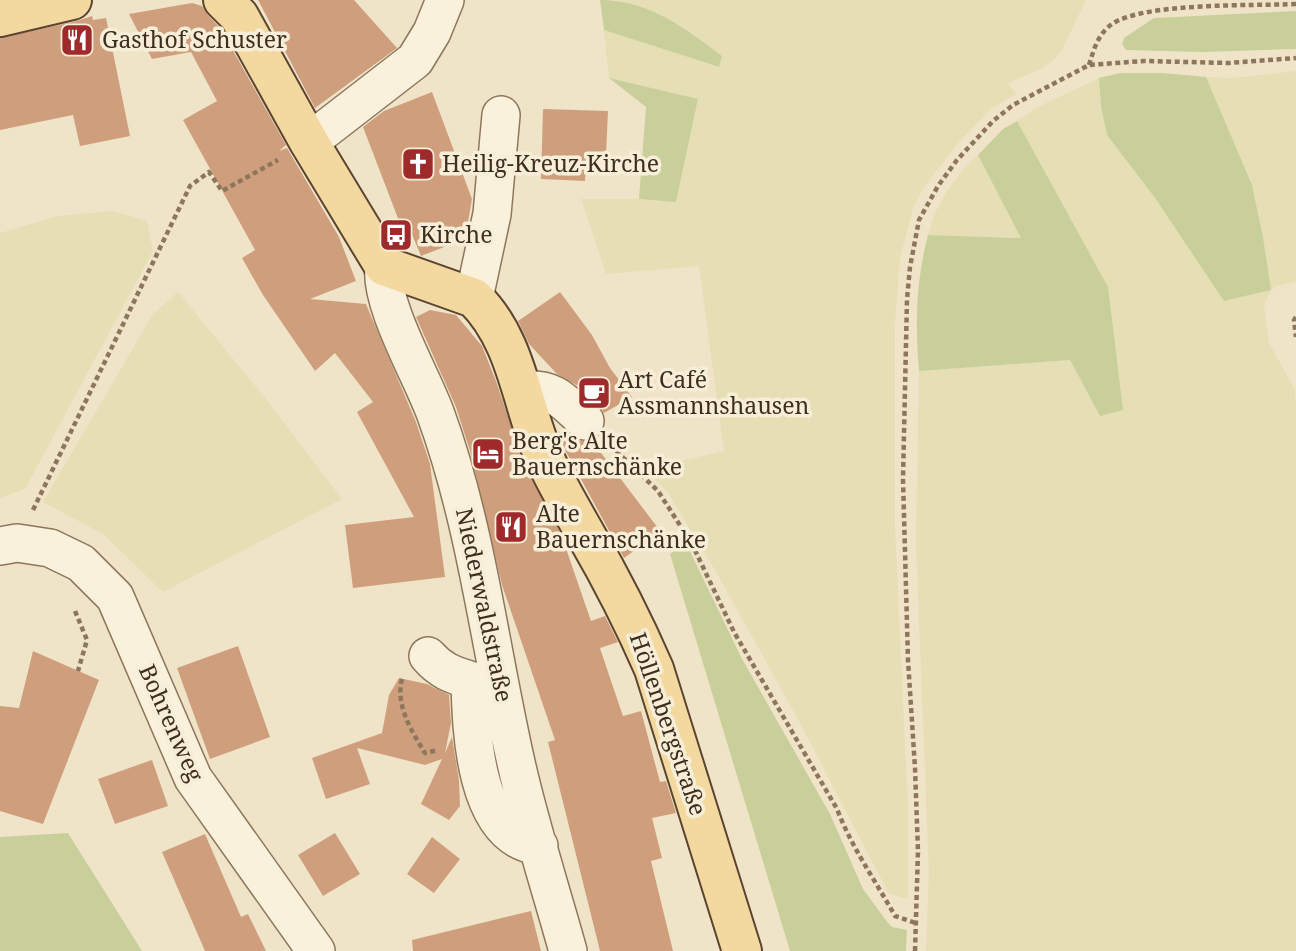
<svg xmlns="http://www.w3.org/2000/svg" width="1296" height="951" font-family="'Noto Serif',serif">
  <style>
    .farmland { fill: #e6deb5 }
    .green { fill: #c9cf9b }
    .building { fill: #cf9f7d }
    .lines { fill: none; stroke-linecap: round; stroke-linejoin: round }
    .minor-casing { stroke: #8d765c; stroke-width: 40 }
    .major-casing { stroke: #5b4430; stroke-width: 42 }
    .path { stroke: #8d765c; stroke-width: 4.5; stroke-dasharray: 5 3.5; stroke-linecap: butt }
    .minor { stroke: #faf1dc; stroke-width: 37 }
    .major { stroke: #f3d9a0; stroke-width: 38 }
    .labels { text-anchor: middle; stroke-width: 7; stroke-linejoin: round; paint-order: stroke }
    .poi-label { font-size: 23px; fill: #3d2e20; stroke: #f7eed8; text-anchor: start }
    .street-label { font-size: 23px; fill: #3d2e20; stroke: #f7eed8 }
  </style>
  <rect width="100%" height="100%" fill="#f0e4c8"/>
  <path class="farmland" d="M614,0H1086L1062,50L1055,59L1041,69L1008,83L1016,94L992,108L959,142L924,187L913,208L900,258L895,322V528L908,810V899L889,894L799,721L715,570L667,491L645,469L724,451L699,266L606,274L581,199H639L676,202L698,100L609,78L604,30L718,67L722,56L636,5Z
    M1296,71V282L1276,286L1271,291L1264,305L1269,343L1295,390L1296,409V951H926L929,872L916,544L919,371L1070,360L1100,416L1108,287L1017,121L1034,109L1099,78L1101,106L1107,135L1155,198L1225,301L1271,290L1263,237L1252,185L1206,77L1233,78Z
    M978,155L1022,238L928,235L936,211L947,191L966,166Z
    M113,211L147,221L153,251L25,489L0,498V233L58,216Z
    M178,292L266,399L342,499L163,592L103,534L43,502L153,314Z"/>
  <path class="green" d="M600,0C648,0 685,28 722,56L719,67L604,30Z
    M1296,11V49L1202,52L1126,50L1122,44L1124,38L1154,18Z
    M1120,73H1163L1206,77L1252,185L1263,237L1271,290L1224,301L1155,198L1107,135L1101,106L1099,78Z
    M609,78L698,99L676,202L639,199L646,107Z
    M1017,121L1108,287L1123,410L1100,416L1070,360L919,371C915,324 916,281 928,235L1021,238L978,155L1003,129Z
    M686,543L741,657L830,814L863,889L888,923L892,927L907,930L906,951H790L670,554Z
    M68,833L142,951H0V837Z"/>
  <path class="building" d="M258,0H354L397,48L315,108Z
    M192,3L202,6L208,15L221,29L286,145L279,151L287,148L339,237L356,281L310,299L366,304L416,422L430,464L445,577L353,588L345,525L414,517L357,412L373,402L335,353L315,371L263,295L242,258L255,250L183,120L217,101L191,52L152,59L129,14Z
    M92,16L93,20L106,18L130,136L80,146L73,115L0,130V38L77,21Z
    M432,92L472,199L465,239L421,256L411,232L404,234L363,127L384,111Z
    M543,109L608,111L606,155H587L585,181L541,179Z
    M560,292L592,335L610,368L632,397L604,413L599,406L578,386L557,374L529,344L518,321Z
    M430,310L456,315L482,346L496,381L525,467L561,534L591,621L605,616L618,642L600,648L609,675L623,716L641,711L660,782L666,781L676,813L652,818L662,858L651,861L673,951H600L548,742L555,740L502,585L470,451L456,407L416,317Z
    M564,430L580,441H592L661,532L624,558L565,450L558,433Z
    M238,646L270,737L210,759L177,668Z
    M33,651L99,680L43,824L0,811V706L19,708Z
    M399,678L427,684L449,695L451,723L445,753L452,737L459,780L460,806L449,820L421,804L442,759L425,765L357,748L370,784L326,799L312,758L382,733L389,695Z
    M152,760L168,806L115,824L98,779Z
    M335,833L360,874L323,896L298,855Z
    M205,834L241,917L248,914L266,951H205L162,852Z
    M432,837L460,859L434,893L407,874Z
    M531,911L541,951H413L412,940Z"/>
  <g class="lines">
    <defs>
      <path id="minor" d="M309,142L415,60L432,32L445,0
        M384,266C379,304 422,376 436,415C477,528 490,649 517,767C531,828 551,890 568,951
        M474,298L492,214L501,115
        M524,390C555,388 563,401 585,421
        M0,546L17,543L50,548L81,563L115,597L193,778L316,951
        M428,656C440,670 452,675 470,680C471,730 474,838 539,846"/>
      <path id="major" d="M223,0L239,16L309,142L384,266L474,298C518,341 521,405 545,459C557,485 572,510 586,535C611,578 634,623 654,669L742,951
        M0,17L72,0"/>
    </defs>
    <use href="#minor" class="minor-casing"/>
    <use href="#major" class="major-casing"/>
    <path class="path" d="M1089,65C1094,49 1098,34 1112,24C1145,2 1254,6 1296,4
      M1296,317L1294,320L1296,337
      M610,445L658,491L692,544L734,632L837,809C852,848 875,880 895,916L916,923
      M33,510L190,186L209,172L222,191L278,160
      M75,611L87,640L78,671
      M402,679C395,705 412,732 425,753L438,750
      M915,951L918,851L915,768L908,660L903,479L907,299L910,267L919,220L938,186L957,160L993,121L1013,105L1089,65L1144,61L1229,63L1296,58"/>
    <use href="#minor" class="minor"/>
    <use href="#major" class="major"/>
  </g>
  <defs>
    <symbol id="restaurant-square" viewBox="-11 -11 22 22"><rect x="-9" y="-9" width="18" height="18" rx="4" fill="#9e2a2b" stroke="#f7eed8"/><path d="M-5-6h1v4h1v-4h1v4h1v-4h1v5L-1.5 .5V6h-2V.5L-5-1ZM5-6V6H3V1.5H1.5Q1.5-4 5-6Z" fill="#fff"/></symbol>
    <symbol id="church-square" viewBox="-11 -11 22 22"><rect x="-9" y="-9" width="18" height="18" rx="4" fill="#9e2a2b" stroke="#f7eed8"/><path d="M-1.2-6h2.4v3.5h3.3v2.4h-3.3V6h-2.4V-.1h-3.3v-2.4h3.3Z" fill="#fff"/></symbol>
    <symbol id="bus-square" viewBox="-11 -11 22 22"><rect x="-9" y="-9" width="18" height="18" rx="4" fill="#9e2a2b" stroke="#f7eed8"/><path d="M-5-6H5V4H4V6H2V4H-2V6H-4V4H-5ZM-3.5-4V0h7V-4ZM-3.5 1.2v1.5H-2V1.2ZM2 1.2v1.5H3.5V1.2Z" fill="#fff"/></symbol>
    <symbol id="cafe-square" viewBox="-11 -11 22 22"><rect x="-9" y="-9" width="18" height="18" rx="4" fill="#9e2a2b" stroke="#f7eed8"/><path d="M-5.5-4.5H6V0H3Q3 3.5 0 3.5H-2.5Q-5.5 3.5-5.5 0ZM3-3.2v2h1.7v-2ZM-6 4.5H4V6H-6Z" fill="#fff"/></symbol>
    <symbol id="hotel-square" viewBox="-11 -11 22 22"><rect x="-9" y="-9" width="18" height="18" rx="4" fill="#9e2a2b" stroke="#f7eed8"/><path d="M-6-4.5h1.5V1H6V5H4.5V3h-9V5H-6ZM-4 0a1.8 1.8 0 1 1 3.6 0ZM.5 0V-2.5h3Q6-2.5 6 0Z" fill="#fff"/></symbol>
  </defs>
  <g fill-rule="evenodd">
    <use href="#restaurant-square" x="58" y="21" width="38" height="38"/>
    <use href="#church-square" x="399" y="145" width="38" height="38"/>
    <use href="#bus-square" x="377" y="216" width="38" height="38"/>
    <use href="#cafe-square" x="575" y="374" width="38" height="38"/>
    <use href="#hotel-square" x="469" y="435" width="38" height="38"/>
    <use href="#restaurant-square" x="492" y="508" width="38" height="38"/>
  </g>
  <g class="labels">
    <g class="poi-label">
      <text x="102" y="48">Gasthof Schuster</text>
      <text x="442" y="172">Heilig-Kreuz-Kirche</text>
      <text x="420" y="243">Kirche</text>
      <text x="618" y="388">Art Café<tspan x="618" dy="26">Assmannshausen</tspan></text>
      <text x="512" y="449">Berg's Alte<tspan x="512" dy="26">Bauernschänke</tspan></text>
      <text x="536" y="522">Alte<tspan x="536" dy="26">Bauernschänke</tspan></text>
    </g>
    <g class="street-label">
      <text transform="translate(484 605) rotate(78)" y="8">Niederwaldstraße</text>
      <text transform="translate(171 723) rotate(66)" y="8">Bohrenweg</text>
      <text transform="translate(668 724) rotate(71)" y="8">Höllenbergstraße</text>
    </g>
  </g>
</svg>
